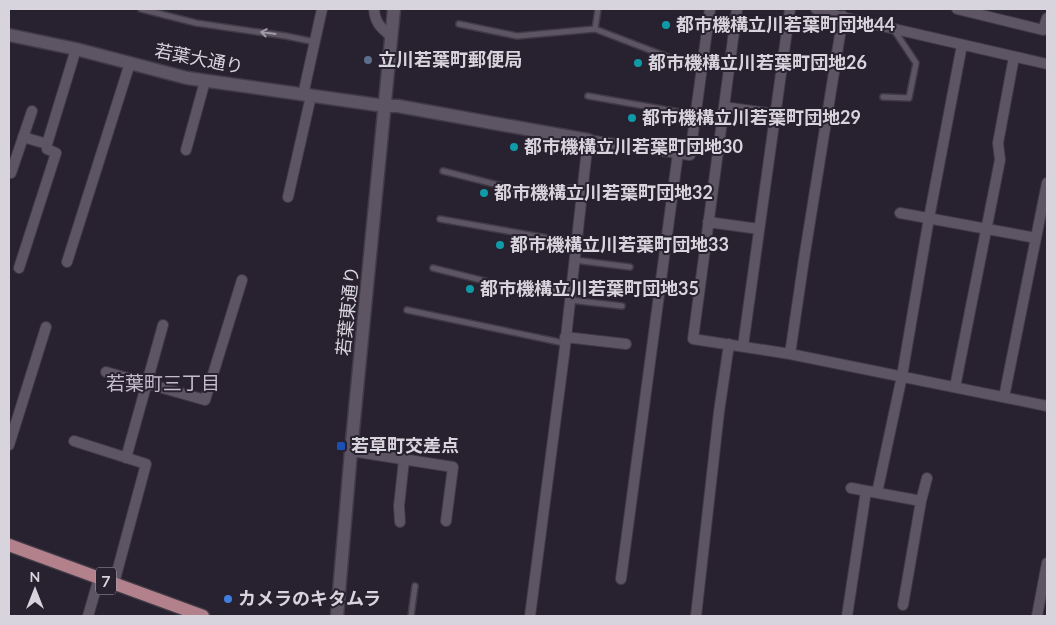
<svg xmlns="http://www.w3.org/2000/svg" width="1056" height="625" font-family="Lato,'Noto Sans JP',sans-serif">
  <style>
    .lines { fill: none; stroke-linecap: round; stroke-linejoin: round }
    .lane-casing { stroke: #413b47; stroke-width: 8 }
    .street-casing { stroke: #413b47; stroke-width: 12 }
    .secondary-casing { stroke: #413b47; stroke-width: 15 }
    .primary-casing { stroke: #413b47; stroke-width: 15 }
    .lane { stroke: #5d5564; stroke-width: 5 }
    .street { stroke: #5d5564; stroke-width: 10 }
    .secondary { stroke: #5d5564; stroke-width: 12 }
    .primary { stroke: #b2818c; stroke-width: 12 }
    .oneway { stroke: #a19ba7 }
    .culture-dot { fill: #0f9aa8; stroke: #28212f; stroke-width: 2 }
    .service-dot { fill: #5c6f8a; stroke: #28212f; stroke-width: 2 }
    .transit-dot { fill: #1a4fb4; stroke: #28212f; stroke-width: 2 }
    .shop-dot { fill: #3f7fe0; stroke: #28212f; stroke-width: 2 }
    .labels { text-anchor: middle; stroke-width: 4; stroke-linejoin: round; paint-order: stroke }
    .shield { fill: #28212f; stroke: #a39ea9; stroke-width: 1 }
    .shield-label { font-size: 16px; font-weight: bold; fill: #d8d4dd }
    .poi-label { font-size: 18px; font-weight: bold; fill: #d8d4dd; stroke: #28212f; text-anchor: start }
    .street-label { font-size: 18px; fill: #d8d4dd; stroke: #28212f }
    .neighbourhood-label { font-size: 19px; fill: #c4bbcd; stroke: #28212f }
  </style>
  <rect width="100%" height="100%" fill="#28212f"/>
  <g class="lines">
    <defs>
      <path id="lane" d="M141,9L196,23L286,36L315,42
        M459,24L517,36L595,29L702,70
        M595,29L598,9
        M588,96L696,115
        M883,97L909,98L916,63L894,30
        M443,171L518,190L582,188
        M440,219L576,243
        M574,260L630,267
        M433,268L513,288L570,292
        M570,300L622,306
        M407,310L564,343
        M411,616L415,586"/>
      <path id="street" d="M374,9C375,23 381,28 391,36
        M737,9L693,339L790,354L1047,406
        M816,9L821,12L1047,64
        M957,9L1043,30L1047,18
        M303,95L322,9
        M724,107L775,114
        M23,137L47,144
        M186,150L205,81
        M11,173L32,111
        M288,197L311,96
        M900,213L1036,238
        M708,222L759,229
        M67,262L130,63
        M19,268L56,153L47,149V144L76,49
        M565,337L626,344
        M743,346L790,9
        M790,354L804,259L843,16
        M106,372L205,400L242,280
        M955,387L1000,160L998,143L1014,57
        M1004,397L1047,183
        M74,441L146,464L114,583
        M9,445L46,327
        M351,451L453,467L446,521
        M126,458L163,325
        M851,488L921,501
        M877,493L902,376L929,218L962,45
        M400,522L399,506L404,460
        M621,579L678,153
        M903,605L921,501L927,478
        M88,616L99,578
        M530,616L564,355L588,140L690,155L710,9
        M696,616L719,412L729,344
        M847,616L866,491
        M1037,616L1047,563"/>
      <path id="secondary" d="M9,35L76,49L187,78L385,106H398L588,140
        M337,616L351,451L394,9"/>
      <path id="primary" d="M9,545L203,616"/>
    </defs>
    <use href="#lane" class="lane-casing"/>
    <use href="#street" class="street-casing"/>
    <use href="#secondary" class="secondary-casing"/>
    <use href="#primary" class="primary-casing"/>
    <use href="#lane" class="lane"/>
    <use href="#street" class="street"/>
    <use href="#secondary" class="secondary"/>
    <use href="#primary" class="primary"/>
  </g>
  <defs><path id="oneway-shaft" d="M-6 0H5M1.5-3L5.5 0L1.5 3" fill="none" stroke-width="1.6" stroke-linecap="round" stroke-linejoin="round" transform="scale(1.25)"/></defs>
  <use class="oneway" href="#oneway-shaft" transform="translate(268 33) rotate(-172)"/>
  <g class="culture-dot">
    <circle cx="666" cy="25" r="5"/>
    <circle cx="638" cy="63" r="5"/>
    <circle cx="632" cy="118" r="5"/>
    <circle cx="514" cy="147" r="5"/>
    <circle cx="484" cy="193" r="5"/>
    <circle cx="500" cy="245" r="5"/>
    <circle cx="470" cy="289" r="5"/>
  </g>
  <circle class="service-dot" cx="368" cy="60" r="5"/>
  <rect class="transit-dot" x="336" y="441" width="10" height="10" rx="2.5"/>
  <circle class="shop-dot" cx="228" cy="599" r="5"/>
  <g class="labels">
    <rect class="shield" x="96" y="567.5" width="20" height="27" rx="4"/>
    <g class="shield-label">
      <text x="106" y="587">7</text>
    </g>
    <g class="poi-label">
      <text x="676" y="31">都市機構立川若葉町団地44</text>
      <text x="378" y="66">立川若葉町郵便局</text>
      <text x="648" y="69">都市機構立川若葉町団地26</text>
      <text x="642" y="124">都市機構立川若葉町団地29</text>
      <text x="524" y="153">都市機構立川若葉町団地30</text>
      <text x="494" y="199">都市機構立川若葉町団地32</text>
      <text x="510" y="251">都市機構立川若葉町団地33</text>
      <text x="480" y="295">都市機構立川若葉町団地35</text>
      <text x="351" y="452">若草町交差点</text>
      <text x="238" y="605">カメラのキタムラ</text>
    </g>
    <g class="street-label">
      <text transform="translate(199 59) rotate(11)" y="6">若葉大通り</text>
      <text transform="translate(348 311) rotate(-84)" y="6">若葉東通り</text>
    </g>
    <g class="neighbourhood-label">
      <text x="163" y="390">若葉町三丁目</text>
    </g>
  </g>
  <rect width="1056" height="625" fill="none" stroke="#d8d4dd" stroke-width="20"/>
  <g transform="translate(35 590)" stroke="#28212f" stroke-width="4" paint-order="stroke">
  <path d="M0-4L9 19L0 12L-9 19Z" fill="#d8d4dd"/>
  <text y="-8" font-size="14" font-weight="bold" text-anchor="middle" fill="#d8d4dd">N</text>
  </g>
</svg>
